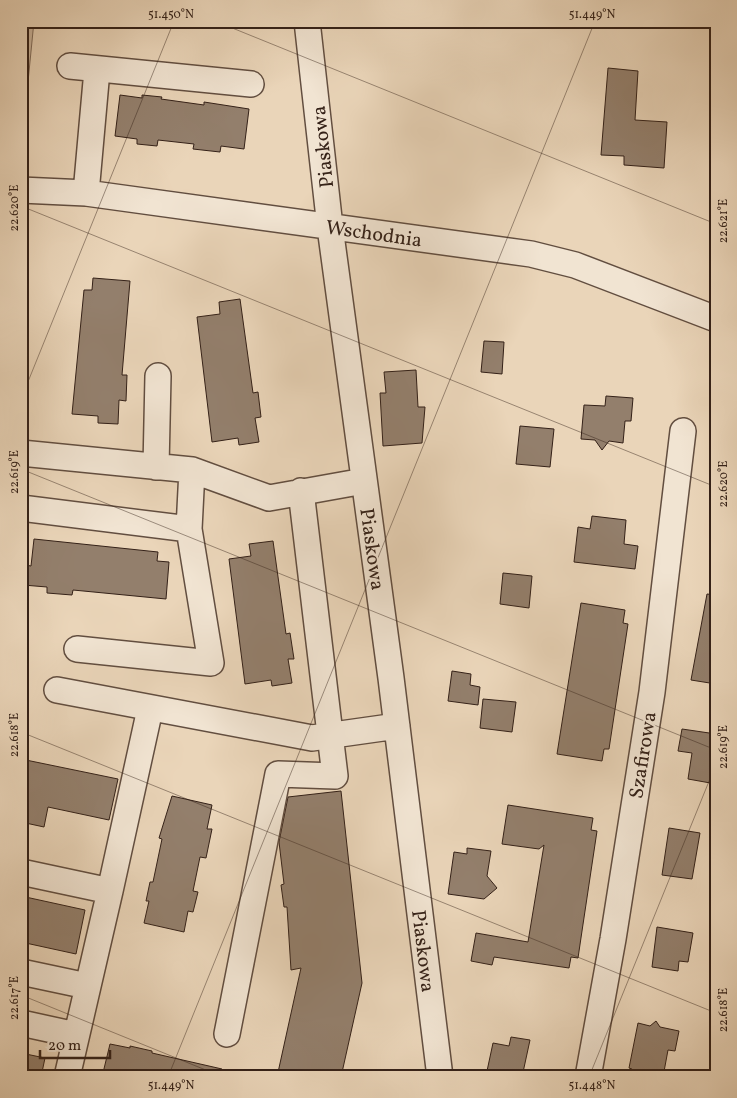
<svg xmlns="http://www.w3.org/2000/svg" width="737" height="1098" font-family="Vollkorn,serif">
  <style>
    .green { fill: #cbb69e; stroke: #806c5b }
    .building { fill: #937f6c; stroke: #342118 }
    .lines { fill: none; stroke-linecap: round; stroke-linejoin: round }
    .minor-casing { stroke: #624e40; stroke-width: 28 }
    .minor { stroke: #f1e4d2; stroke-width: 25 }
    .ticks { fill: none; stroke: #342118; stroke-width: 1; stroke-opacity: 0.45 }
    .labels { text-anchor: middle; stroke-width: 4; stroke-linejoin: round; paint-order: stroke }
    .street-label { font-size: 20px; fill: #342118; stroke: #f1e4d2 }
    .neatline { fill: none; stroke: #342118; stroke-width: 2 }
    .ticks-label { font-size: 12px; text-anchor: middle; fill: #342118 }
  </style>
  <rect width="100%" height="100%" fill="#ead5b9"/>
  <filter id="stains"><feTurbulence type="fractalNoise" baseFrequency=".004" numOctaves="4"/><feColorMatrix values="0 0 0 0 .2 0 0 0 0 .09 0 0 0 0 .02 0 0 0 .5 -.17"/></filter>
  <radialGradient id="worn" r=".72"><stop offset=".6" stop-color="#630" stop-opacity="0"/><stop offset="1" stop-color="#630" stop-opacity=".3"/></radialGradient>
  <path class="green" d="M21,21H34L21,153Z"/>
  <path class="building" d="M608,68L638,71L635,120L667,122L664,168L624,165V156L601,155Z
    M120,95L142,98V95L162,97L161,99L204,105V102L249,109L244,149L221,146L220,152L193,149L194,144L158,140L157,146L137,144V139L115,136Z
    M93,278L130,281L122,375H127L126,401L119,400L118,424L98,423V416L72,414L84,290H92Z
    M240,299L253,393L258,392L261,417L255,418L259,442L239,445L238,438L212,442L197,317L220,314L219,302Z
    M484,341L504,342L502,374L481,372Z
    M416,370L418,407H425L422,443L383,446L380,393H386L384,372Z
    M606,396L633,398L631,421H625L623,443L609,441L602,450L595,440L581,439L584,405L605,406Z
    M520,426L554,429L550,467L516,464Z
    M592,516L626,520L624,544L638,546L635,569L574,562L578,527L590,529Z
    M34,539L158,552L157,561L169,562L166,599L73,590L72,595L47,593V587L23,585L25,565L31,566Z
    M273,541L286,634L290,633L294,659H288L292,683L272,686L271,680L245,684L229,559L251,556L249,544Z
    M503,573L532,576L529,608L500,604Z
    M707,594L716,595V684L691,680Z
    M581,603L625,610L623,623L628,624L609,749H604L602,761L557,754Z
    M452,671L471,674L470,685L480,687L478,705L448,701Z
    M483,699L516,702L512,732L480,728Z
    M682,729L716,734V784L688,779L692,753L678,751Z
    M21,759L118,779L109,820L48,807L44,827L21,822Z
    M341,791L362,983L341,1077H277L301,968L291,970L287,907H284L281,885L284,884L279,842L288,797Z
    M172,796L212,805L207,829H212L206,858L200,857L193,891L198,892L193,912L188,911L184,932L144,923L149,901H146L150,882H153L162,839L159,838Z
    M508,805L593,818L591,830L597,831L582,931L578,958L571,957L569,968L494,957L492,965L471,961L476,933L528,942L544,845L539,849L502,844Z
    M669,828L700,833L692,879L662,875Z
    M467,848L491,851L487,876L497,888L484,899L448,894L454,852L467,854Z
    M21,896L85,910L76,954L21,942Z
    M657,927L693,933L688,962L679,961L678,971L652,967Z
    M656,1021L660,1027L679,1031L675,1051L668,1050L663,1077H631L632,1069L629,1068L638,1023L650,1026Z
    M511,1037L530,1040L522,1077L487,1071L493,1043L509,1046Z
    M110,1044L130,1048V1046L152,1051V1053L222,1069L221,1077H102Z
    M21,1053L45,1058L41,1077H21Z"/>
  <g class="lines">
    <defs>
      <path id="minor" d="M307,21L330,227L391,678L440,1077
        M70,66L251,84
        M21,190L86,193L531,254L575,265L716,319
        M86,193L97,70
        M21,453L192,470L269,498L364,481
        M156,467L158,376
        M21,508L189,529
        M77,649L211,663L189,529L192,470
        M57,690L312,738L397,726
        M21,872L110,891L67,1077
        M110,891L150,709
        M21,972L87,986
        M21,1023L76,1035
        M227,1034L278,774L335,776L301,491
        M588,1077L613,939L652,692L683,431"/>
    </defs>
    <use href="#minor" class="minor-casing"/>
    <use href="#minor" class="minor"/>
  </g>
  <path class="ticks" d="M215,21L716,224M21,206L716,487M21,399L174,21M21,469L716,750M21,732L716,1013M21,995L223,1077M168,1077L595,21M589,1077L716,764"/>
  <g class="labels">
    <g class="street-label">
      <text transform="translate(322 147) rotate(-96)" y="7">Piaskowa</text>
      <text transform="translate(374 233) rotate(8)" y="7">Wschodnia</text>
      <text transform="translate(373 549) rotate(82)" y="7">Piaskowa</text>
      <text transform="translate(642 755) rotate(-81)" y="7">Szafirowa</text>
      <text transform="translate(424 951) rotate(83)" y="7">Piaskowa</text>
    </g>
  </g>
  <rect width="737" height="1098" fill="none" stroke="#ead5b9" stroke-width="55"/>
  <path d="M40 1050v8h70v-8" fill="none" stroke="#342118" stroke-width="2.5"/>
  <text x="48" y="1050" font-size="15" fill="#342118" stroke="#f1e4d2" stroke-width="4" paint-order="stroke">20 m</text>
  <rect x="28" y="28" width="682" height="1042" class="neatline"/>
  <g class="ticks-label">
    <text x="171" y="18">51.450°N</text>
    <text x="592" y="18">51.449°N</text>
    <text transform="translate(14 208) rotate(-90)" y="4">22.620°E</text>
    <text transform="translate(723 221) rotate(-90)" y="4">22.621°E</text>
    <text transform="translate(14 472) rotate(-90)" y="4">22.619°E</text>
    <text transform="translate(723 484) rotate(-90)" y="4">22.620°E</text>
    <text transform="translate(14 735) rotate(-90)" y="4">22.618°E</text>
    <text transform="translate(723 747) rotate(-90)" y="4">22.619°E</text>
    <text transform="translate(14 998) rotate(-90)" y="4">22.617°E</text>
    <text transform="translate(723 1010) rotate(-90)" y="4">22.618°E</text>
    <text x="171" y="1089">51.449°N</text>
    <text x="592" y="1089">51.448°N</text>
  </g>
  <rect width="100%" height="100%" filter="url(#stains)"/>
  <rect width="100%" height="100%" fill="url(#worn)"/>
</svg>
